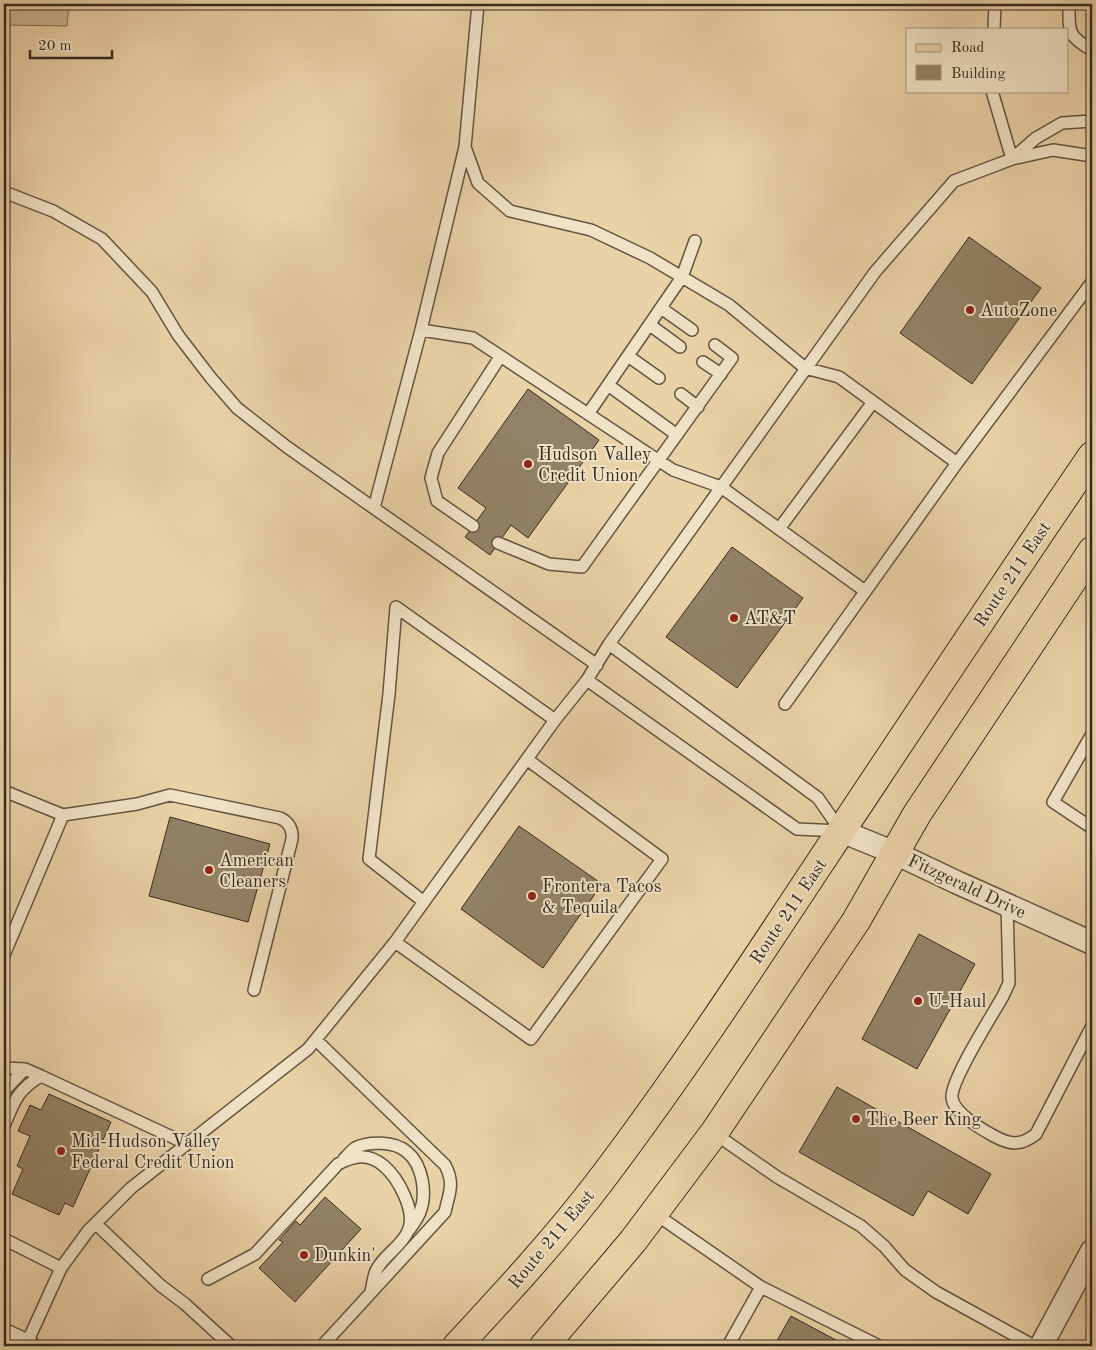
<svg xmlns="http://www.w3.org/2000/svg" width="1096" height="1350" font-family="'Old Standard TT',serif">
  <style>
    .green { fill: #cbb690; stroke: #807058 }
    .building { fill: #938267; stroke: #342b21 }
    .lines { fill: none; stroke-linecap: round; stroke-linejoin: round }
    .lane-casing { stroke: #625542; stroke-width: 14 }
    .street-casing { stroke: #625542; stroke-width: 25 }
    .primary-casing { stroke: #342b21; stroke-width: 30 }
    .lane { stroke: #f1e2c6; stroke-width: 11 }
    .street { stroke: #f1e2c6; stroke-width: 22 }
    .primary { stroke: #ead2a7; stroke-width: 28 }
    .poi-dot { fill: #8f2418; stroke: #f1e2c6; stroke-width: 2 }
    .labels { text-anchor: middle; stroke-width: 4; stroke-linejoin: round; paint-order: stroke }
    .poi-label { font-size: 18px; fill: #342b21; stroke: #f1e2c6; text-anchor: start }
    .street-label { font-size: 18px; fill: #342b21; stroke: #f1e2c6 }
  </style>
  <rect width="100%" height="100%" fill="#ead2a7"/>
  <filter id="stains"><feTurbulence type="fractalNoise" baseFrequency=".004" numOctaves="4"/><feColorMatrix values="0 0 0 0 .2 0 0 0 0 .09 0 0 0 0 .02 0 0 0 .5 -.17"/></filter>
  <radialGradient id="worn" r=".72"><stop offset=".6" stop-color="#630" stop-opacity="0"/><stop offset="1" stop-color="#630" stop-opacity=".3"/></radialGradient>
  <path class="green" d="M4,4H69L67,26L4,25Z"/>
  <path class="building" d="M969,237L1041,288L972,384L900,333Z
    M528,389L599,440L528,538L511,525L490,555L465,537L486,508L458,488Z
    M732,547L803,598L737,688L666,637Z
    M170,817L270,844L248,922L149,896Z
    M519,826L602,884L543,968L461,909Z
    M919,934L975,964L917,1069L862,1039Z
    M837,1087L991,1174L968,1214L928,1191L913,1216L799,1152Z
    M49,1094L111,1122L73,1207L65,1203L59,1215L12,1194L23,1169L17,1166L30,1136L18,1131L30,1105L41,1110Z
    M325,1197L361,1229L295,1302L259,1268L283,1242L279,1240L296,1221L300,1225Z
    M791,1316L847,1346H774Z"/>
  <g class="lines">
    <defs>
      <path id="lane" d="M478,4L465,147L478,183L510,211L591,230L650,258L729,305L805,368L839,377L957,463L1092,282
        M1069,4C1069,31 1067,36 1092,50
        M994,29L995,4
        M992,91L1012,159
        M1013,158L1036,138L1062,123L1092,121
        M4,192L53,211L102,239L152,292L178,335L211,378L237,408L287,447L597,665
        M661,308L692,330
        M650,325L680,347
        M421,330L473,338L673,470L721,487L865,591
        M628,356L659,378
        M703,362L721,374
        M608,385L677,435
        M681,394L698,407
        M588,414L682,277L695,241
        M374,508L421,330L465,147
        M473,526L437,501L431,478L438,453L500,357
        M779,529L873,402
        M498,543L549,564L582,567L732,358L715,345
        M609,644L818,798L841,831
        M587,680L797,829L840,831
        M785,704L957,463
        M1092,734L1053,802L1092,828
        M4,791L63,815L137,804L170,795L280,818C289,822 293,830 292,839L254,990
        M424,902L369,859L389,694L396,607L555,720
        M1007,905L1009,983L1003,996C993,1014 950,1081 952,1098C954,1113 981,1129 994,1136C1010,1145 1021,1146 1036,1134L1092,1026
        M395,942L531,1039L662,859L528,760
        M4,955L63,815
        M316,1040L445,1165C455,1184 449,1193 445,1212L322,1346
        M4,1068L25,1069L41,1076L187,1144
        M4,1091L25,1069
        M4,1126C14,1102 17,1090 41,1076
        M714,1133L777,1177L861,1226L884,1246L905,1270L936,1292L1034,1346
        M344,1159C347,1156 351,1151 355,1148C368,1141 395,1141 407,1152C423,1165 427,1194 420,1212C418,1218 413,1224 410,1229
        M654,1213L761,1287L728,1346
        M96,1224L160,1285L185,1304L231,1346
        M4,1239L61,1268
        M208,1279L255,1254L338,1164C355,1155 369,1153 384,1166C398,1178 417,1212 408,1231C402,1246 384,1255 377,1269C373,1275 373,1284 371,1291
        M761,1287L879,1346
        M26,1345L61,1268L88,1231L131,1188L308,1049L395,942L555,720L587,680L609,644L875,272L954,181L1012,159L1053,150L1092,156"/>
      <path id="street" d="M841,831L895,853L956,882L1092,943
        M4,1335L28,1346
        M1041,1346L1092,1251"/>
      <path id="primary" d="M457,1346C507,1292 557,1238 601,1180C682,1073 755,961 829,849C916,718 1003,586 1092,456
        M544,1346L633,1241L714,1133L856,921L917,814L1092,551"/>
    </defs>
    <use href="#lane" class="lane-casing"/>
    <use href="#street" class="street-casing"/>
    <use href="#primary" class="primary-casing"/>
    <use href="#lane" class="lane"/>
    <use href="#street" class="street"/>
    <use href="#primary" class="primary"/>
  </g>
  <g class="poi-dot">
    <circle cx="970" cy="310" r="5"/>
    <circle cx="528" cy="464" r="5"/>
    <circle cx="734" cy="618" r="5"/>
    <circle cx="209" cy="870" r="5"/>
    <circle cx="532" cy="896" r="5"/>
    <circle cx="918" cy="1001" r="5"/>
    <circle cx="856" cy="1119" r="5"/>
    <circle cx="61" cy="1151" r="5"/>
    <circle cx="304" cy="1255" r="5"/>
  </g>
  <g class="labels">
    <g class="poi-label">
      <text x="980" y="316">AutoZone</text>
      <text x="538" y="460">Hudson Valley<tspan x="538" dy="21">Credit Union</tspan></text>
      <text x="744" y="624">AT&amp;T</text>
      <text x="219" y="866">American<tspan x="219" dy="21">Cleaners</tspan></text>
      <text x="542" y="892">Frontera Tacos<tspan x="542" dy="21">&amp; Tequila</tspan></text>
      <text x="928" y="1007">U-Haul</text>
      <text x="866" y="1125">The Beer King</text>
      <text x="71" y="1147">Mid-Hudson Valley<tspan x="71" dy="21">Federal Credit Union</tspan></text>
      <text x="314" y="1261">Dunkin'</text>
    </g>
    <g class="street-label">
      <text transform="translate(1012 574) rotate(-56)" y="6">Route 211 East</text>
      <text transform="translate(967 886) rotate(25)" y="6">Fitzgerald Drive</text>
      <text transform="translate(788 911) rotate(-56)" y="6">Route 211 East</text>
      <text transform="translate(551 1239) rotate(-50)" y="6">Route 211 East</text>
    </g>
  </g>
  <rect width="1096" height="1350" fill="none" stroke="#ead2a7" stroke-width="20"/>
  <rect x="5" y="5" width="1086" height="1340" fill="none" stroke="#342b21" stroke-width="2.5"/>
  <rect x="10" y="10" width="1076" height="1330" fill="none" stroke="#342b21"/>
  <rect x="906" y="28" width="162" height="65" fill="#f1e2c6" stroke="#a59984"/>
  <rect x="916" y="44" width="25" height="8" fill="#ead2a7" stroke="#a59984"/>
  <text x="951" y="52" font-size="15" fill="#342b21">Road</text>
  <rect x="916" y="65" width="25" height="15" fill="#938267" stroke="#a59984"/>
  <text x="951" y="78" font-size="15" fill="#342b21">Building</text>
  <path d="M30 50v8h82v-8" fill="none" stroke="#342b21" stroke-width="2.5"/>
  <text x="38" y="50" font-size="15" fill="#342b21" stroke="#f1e2c6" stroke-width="4" paint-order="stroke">20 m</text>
  <rect width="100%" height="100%" filter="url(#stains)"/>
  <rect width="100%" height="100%" fill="url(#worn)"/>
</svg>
